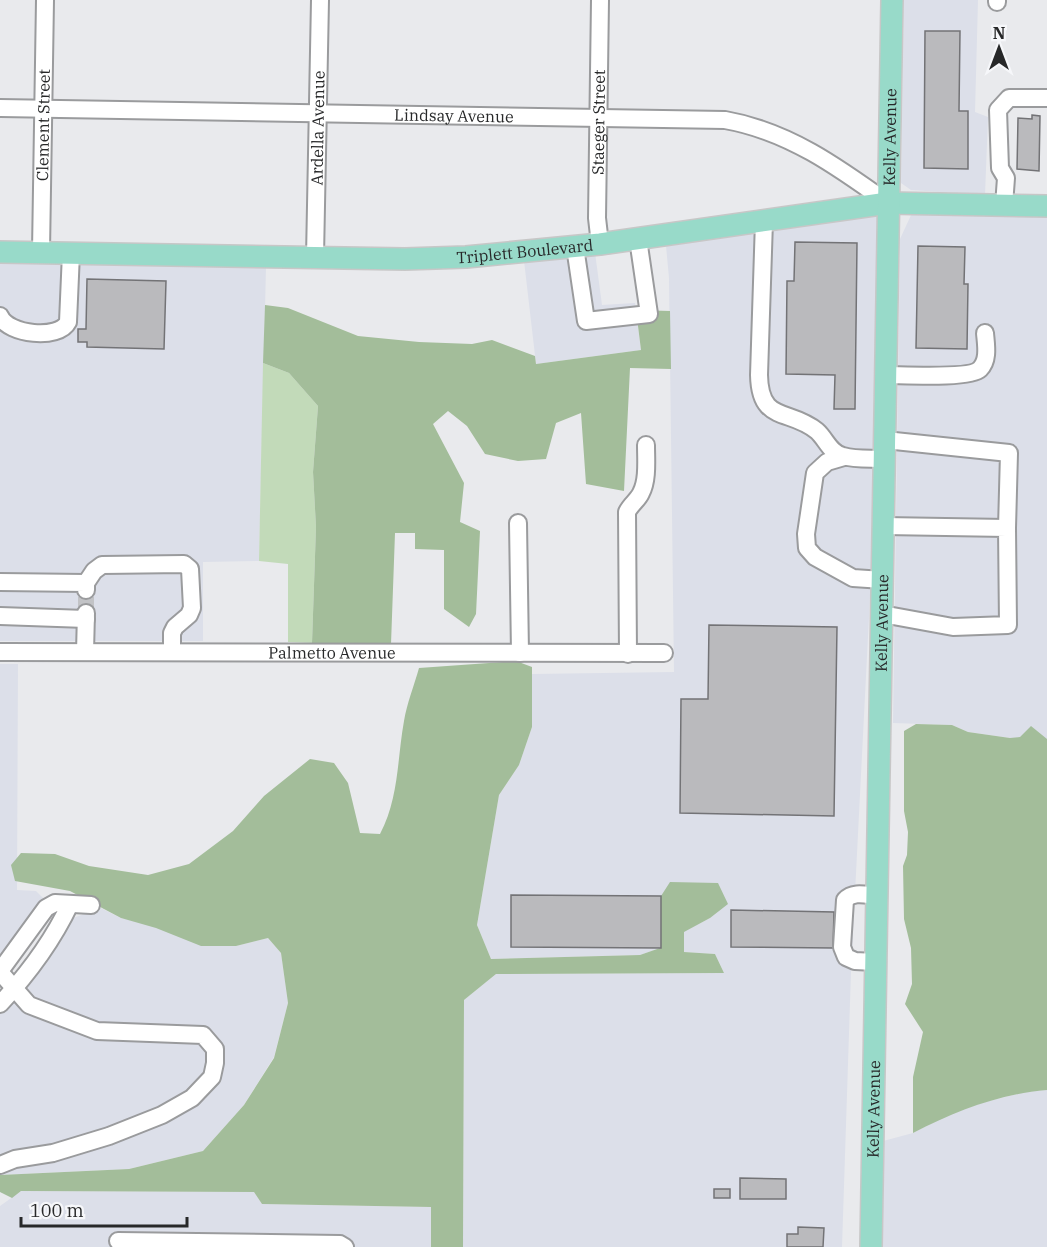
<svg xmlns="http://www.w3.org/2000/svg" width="1047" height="1247" font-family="'IBM Plex Serif',serif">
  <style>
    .built { fill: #dcdfe9 }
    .green { fill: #c2dab9 }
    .forest { fill: #a3bd9a }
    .building { fill: #bababd; stroke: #737376; stroke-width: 1.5 }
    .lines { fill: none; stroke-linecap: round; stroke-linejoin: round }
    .minor-tunnel { stroke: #c2c3c6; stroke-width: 16; stroke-dasharray: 16 8; stroke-linecap: butt }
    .minor-casing { stroke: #9a9b9d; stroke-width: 20 }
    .major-casing { stroke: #c7c7c7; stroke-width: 24 }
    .minor { stroke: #fff; stroke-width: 16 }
    .major { stroke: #98dac9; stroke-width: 21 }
    .labels { text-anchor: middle; stroke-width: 4.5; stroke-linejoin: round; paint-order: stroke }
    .street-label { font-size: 16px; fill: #272829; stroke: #f6f7fa }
  </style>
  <rect width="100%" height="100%" fill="#e9eaed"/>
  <path class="built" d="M904,0H978L975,112L988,117L985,195L911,190L901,183Z
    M888,203L882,597H870L851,972L842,1247H463L464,1000L496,974L724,973L715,954L684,952V931L710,918L718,883L661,948L640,955L491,959L477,925L499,795L519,765L532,727V674L674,672L669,278L665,235Z
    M912,213L1047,214V739L1010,738L968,732L952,725L893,723L900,239Z
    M594,245L602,305L635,303L641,350L536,364L523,252Z
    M0,261L266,267L259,561L203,562V641H0Z
    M0,664H18L17,890L36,891L44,899L29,925L0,964Z
    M101,908L121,918L236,946L268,938L281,953L288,1003L274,1057L244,1105L203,1151L129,1169L0,1175V1014L8,1007L48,957L73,918Z
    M1047,1090V1247H871L872,1144L913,1133L944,1117L981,1103L1025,1092Z
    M21,1191L254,1192L262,1204L431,1207V1247H0V1206Z"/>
  <path class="green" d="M263,363L289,373L318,406L313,472L316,527L312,643L288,642V564L259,561Z"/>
  <path class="forest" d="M265,305L288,308L358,336L419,342L472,344L492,340L535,356L536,364L641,350L636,310L670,311L671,369L630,368L624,491L586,484L581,413L556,423L546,459L518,461L485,454L467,426L448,411L433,424L464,483L460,522L480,531L476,614L469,627L444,609V550L415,549V533H395L391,644L312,643L316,527L313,472L318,406L289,373L263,363Z
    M516,661L532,667V727L519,765L499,795L477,925L491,959L640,955L660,948L661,896L670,882L718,883L728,904L710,918L684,932V952L715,954L724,973L496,974L464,1000L463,1247H431V1207L262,1204L254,1192L21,1191L12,1198L0,1192V1175L129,1169L203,1151L244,1105L274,1058L288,1003L281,953L268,938L236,946H201L156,928L121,918L70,891L15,881L11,865L21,853L55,854L89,866L148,875L189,864L233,831L264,796L310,759L334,763L348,783L360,833L380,834C399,798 397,760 404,721C407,703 414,686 419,668Z
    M916,724L952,725L968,732L1010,738L1020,737L1031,726L1047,739V1090C999,1094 956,1111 913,1133V1077L923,1032L905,1004L912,984L911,948L904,919L903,866L907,855L908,832L904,811V731Z"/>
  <path class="building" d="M925,31H960L959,111H968V169L924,168Z
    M1032,115L1040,116L1039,171L1017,169L1018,118L1032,119Z
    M795,242L857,243L855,409H834L835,375L786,374L787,281H794Z
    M918,246L965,247L964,284H968L967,349L916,348Z
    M87,279L166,281L164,349L87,347V342H78V329H86Z
    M709,625L837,627L834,816L680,813L681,699H708Z
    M511,895L661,896V948L511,947Z
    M731,910L834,912L833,948L731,947Z
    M740,1178L786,1179V1199H740Z
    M714,1189H730V1198H714Z
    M798,1227L824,1228L823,1247H787V1234H798Z"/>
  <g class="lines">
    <path class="minor-tunnel" d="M86,613V590"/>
    <defs>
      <g id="minor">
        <path d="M997,2V0"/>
        <path id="s1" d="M0,108L725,120C788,131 838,167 888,203"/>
        <path d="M1004,205L1006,178L1000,168L998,110L1009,98H1047"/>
        <path d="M764,221L759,375C760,424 789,408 817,431C826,439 830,453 843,456C856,460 872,458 885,459"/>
        <path id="s2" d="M600,244L597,218L600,0"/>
        <path d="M575,247L586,321L649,314L638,239"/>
        <path id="s3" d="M41,251L45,0"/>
        <path id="s4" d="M315,257L320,0"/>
        <path d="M0,316C8,335 59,340 68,322L71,253"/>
        <path d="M886,375C903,375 970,379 980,369C989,360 986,345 985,333"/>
        <path d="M885,440L1009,453L1007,528"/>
        <path d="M844,457L827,462L815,473L806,534L807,548L815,557L853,578L883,580"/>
        <path d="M518,523L520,653"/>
        <path d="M0,582L86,583V590"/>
        <path d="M86,583L94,571L102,565L184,564L190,569L192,608L189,615L175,627L172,633V652"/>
        <path d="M882,614L953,627L1008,625L1007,528L884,526"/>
        <path d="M0,616L86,619"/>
        <path id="s5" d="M0,652L664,653"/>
        <path d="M85,652L86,613"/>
        <path d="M628,654L627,512C631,504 638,500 641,493C648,480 646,460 646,445"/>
        <path d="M875,962L855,961L846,957L842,947L845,900C853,891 866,895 877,896"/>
        <path d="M0,971L46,908L55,903L91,905"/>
        <path d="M0,972L29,1005L97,1031L203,1035L215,1049V1063L212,1077L192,1098L162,1115L109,1136L53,1153L15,1159L0,1165"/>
        <path d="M0,1004C28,974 52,942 70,904"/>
        <path d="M118,1241L340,1244L345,1247"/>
      </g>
      <g id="major">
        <path id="s6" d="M0,252L405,259L466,257L600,244L888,203L1047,206"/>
        <path id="s7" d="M871,1247L892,0"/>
      </g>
    </defs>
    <use href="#minor" class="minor-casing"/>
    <use href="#major" class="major-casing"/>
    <use href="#minor" class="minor"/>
    <use href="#major" class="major"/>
  </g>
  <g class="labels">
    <g class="street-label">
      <text dy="6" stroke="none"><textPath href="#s1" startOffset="454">Lindsay Avenue</textPath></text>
      <text dy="6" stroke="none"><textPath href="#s2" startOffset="122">Staeger Street</textPath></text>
      <text dy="6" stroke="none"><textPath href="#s3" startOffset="126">Clement Street</textPath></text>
      <text dy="6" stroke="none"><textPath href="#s4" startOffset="129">Ardella Avenue</textPath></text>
      <text dy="6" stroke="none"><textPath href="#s7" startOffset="1110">Kelly Avenue</textPath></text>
      <text dy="6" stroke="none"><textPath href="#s6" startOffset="525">Triplett Boulevard</textPath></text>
      <text dy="6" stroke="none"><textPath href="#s7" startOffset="624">Kelly Avenue</textPath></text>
      <text dy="6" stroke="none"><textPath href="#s5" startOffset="332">Palmetto Avenue</textPath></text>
      <text dy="6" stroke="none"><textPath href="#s7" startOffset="138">Kelly Avenue</textPath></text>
    </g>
  </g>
  <g transform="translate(999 48)" stroke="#f6f7fa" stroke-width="4.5" paint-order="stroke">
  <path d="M0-4.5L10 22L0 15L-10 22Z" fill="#272829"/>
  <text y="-9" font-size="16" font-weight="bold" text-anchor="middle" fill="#272829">N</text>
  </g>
  <path d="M21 1217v9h166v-9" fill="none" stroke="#272829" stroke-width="3"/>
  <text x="30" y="1217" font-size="18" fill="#272829" stroke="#f6f7fa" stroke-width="4.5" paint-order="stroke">100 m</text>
</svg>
